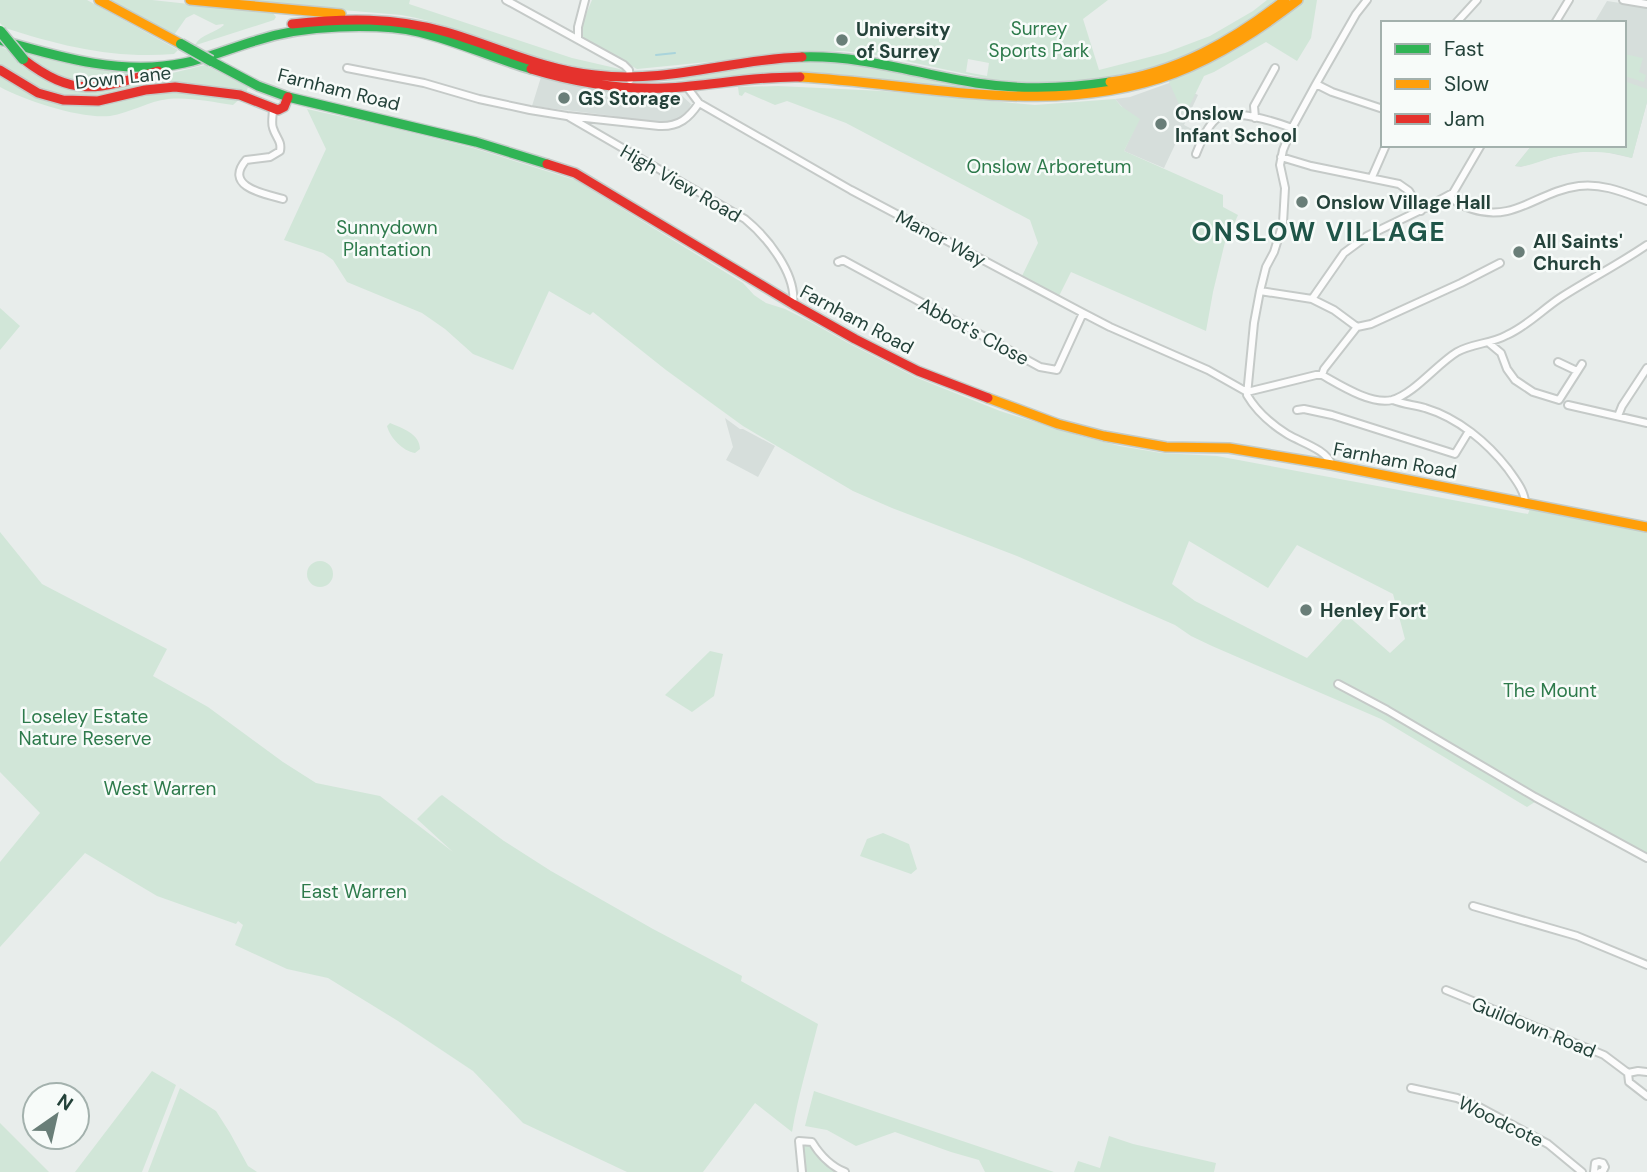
<svg xmlns="http://www.w3.org/2000/svg" width="1647" height="1172" font-family="'DM Sans',sans-serif">
  <style>
    .built { fill: #d6dedb }
    .green { fill: #d1e6d8; fill-rule: evenodd }
    .lines { fill: none; stroke-linecap: round; stroke-linejoin: round }
    .stream { stroke: #a9d4db; stroke-width: 2 }
    .street-casing { stroke: #c5cac8; stroke-width: 10 }
    .fast-casing { stroke: #c3cbc8; stroke-width: 12 }
    .slow-casing { stroke: #c3cbc8; stroke-width: 12 }
    .jam-casing { stroke: #c3cbc8; stroke-width: 12 }
    .street { stroke: #fcfcfc; stroke-width: 6 }
    .fast { stroke: #30b455; stroke-width: 9 }
    .slow { stroke: #ff9f0a; stroke-width: 9 }
    .jam { stroke: #e5322d; stroke-width: 9 }
    .fast-bridge-casing { stroke: #c3ccc9; stroke-width: 13; stroke-linecap: butt }
    .fast-bridge { stroke: #30b455; stroke-width: 10 }
    .poi-dot { fill: #697e78; stroke: #f7fbf9; stroke-width: 2.5 }
    .labels { text-anchor: middle; stroke-width: 5; stroke-linejoin: round; paint-order: stroke }
    .park-label { font-size: 19px; fill: #2d7a4b; stroke: #f7fbf9 }
    .poi-label { font-size: 19px; font-weight: bold; fill: #24423a; stroke: #f7fbf9; text-anchor: start }
    .street-label { font-size: 19px; fill: #24423a; stroke: #f7fbf9 }
    .district-label { font-size: 26px; font-weight: bold; letter-spacing: 2px; fill: #1f5548; stroke: #f7fbf9 }
  </style>
  <rect width="100%" height="100%" fill="#e8edeb"/>
  <path class="built" d="M1607,1L1647,7V102L1632,158L1605,152H1580L1553,157L1521,167L1515,166L1532,145H1624V23H1594Z
    M541,77L583,87L645,97L680,94L691,104L687,113L681,119L662,123L622,119L614,116L532,106Z
    M1172,82L1198,95L1184,125L1196,131L1193,137L1181,132L1164,168L1124,151L1137,123L1115,99L1130,97Z
    M725,418L740,429H743L775,446L758,477L726,460L733,447Z"/>
  <path class="green" d="M0,0H87L178,50L174,54C114,59 61,46 5,28L0,23Z
    M108,0H152L273,13L276,17L274,20L196,45H195C201,34 215,33 224,25L223,24L216,25L194,14L186,18L174,35Z
    M225,0H410L409,4L572,58L624,70L621,73H615C586,69 558,63 530,55C486,41 447,23 401,15Z
    M592,0H1108L1083,19L1099,70L1165,53L1210,36L1253,11L1267,0H1277L1243,25L1219,39L1185,56L1150,68L1108,77L1052,84L994,80L882,56L844,51L785,52L728,60L637,69L581,37L584,19ZM968,59L989,63L987,76L966,72Z
    M1304,0H1317L1311,38L1297,61L1266,42L1214,72L1204,76L1186,113H1183L1169,82L1170,79C1220,64 1266,34 1304,0Z
    M0,46L9,51L23,67L54,85L144,80L205,65L248,87L246,93L233,105C212,102 190,97 168,99C149,101 130,113 110,116C81,119 26,101 0,87Z
    M23,51L148,71C130,75 111,82 93,84C66,86 41,69 23,51Z
    M1624,54L1643,58L1639,72L1646,75L1644,82L1624,76Z
    M822,60L848,61L1004,92L844,76L664,81V80L794,61Z
    M1624,81L1647,89V102L1632,158C1606,150 1580,150 1554,157C1542,160 1527,168 1515,166L1532,145H1624Z
    M778,86L883,91L1035,105L1115,99L1121,106L1140,119L1124,151L1223,195V207L1238,215C1234,225 1229,232 1225,242L1213,292L1206,331L1071,272L1059,296L1022,276L1038,243L1030,220L846,123L787,101L775,105L745,92L742,96L739,95L738,87Z
    M307,109L388,127L473,148L575,180L743,283L754,295L766,303L785,309L811,322L848,343L915,377L1000,411L1080,436L1120,446L1161,453L1217,456L1528,514L1531,505L1647,529V855L1541,798L1527,807L1381,719L1212,646L1191,636L1175,625L1017,556L892,508L853,491L743,426L666,370L593,312L590,315L549,291L513,370L473,354L445,329L422,313L347,282L333,260L323,253L284,240L326,149ZM1189,541L1268,588L1297,545L1393,594L1405,639L1390,653L1347,615L1307,658L1195,601L1172,584Z
    M0,308L20,326L0,350Z
    M390,423C402,428 420,434 420,449L415,453C403,451 390,438 387,426Z
    M0,532L42,584L167,649L153,676L208,707L283,762L316,783L380,796L453,852L417,819L439,797L442,795L504,841L551,871L653,929L742,976L741,981L818,1024C809,1060 798,1096 792,1132L755,1103L703,1172H627L523,1123L473,1071L398,1021L328,978L287,969L235,945L243,925L238,921L236,924L157,896L85,853L0,947V862L40,813L0,772Z
    M307 574a13 13 0 1 1 26 0a13 13 0 1 1-26 0Z
    M710,651L723,654L714,696L692,712L665,695Z
    M883,833L909,844L917,869L911,874L860,856L867,839Z
    M152,1071L176,1085L142,1172H75Z
    M180,1088L216,1111L230,1133L248,1166L257,1172H148Z
    M814,1091L1054,1172H985L979,1160L951,1152L895,1132L856,1146L827,1130L805,1126Z
    M0,1123L49,1172H0Z
    M1109,1136L1133,1144L1216,1163L1214,1172H1074L1078,1161L1100,1168Z
    M809,1144L833,1170L839,1172H805L801,1145Z"/>
  <g class="lines">
    <path class="stream" d="M656,55L675,53"/>
    <defs>
      <path id="street" d="M506,0L624,65L629,70L630,80
        M1623,0L1647,4
        M1456,23L1477,0
        M1555,23L1569,0
        M578,39V27L585,0
        M347,68L424,83L479,99L530,110L567,116L659,126C679,127 689,118 699,103
        M1316,84L1332,92L1383,109
        M687,87L699,103L851,190L1083,313L1110,327L1208,370L1247,392L1316,375H1322C1340,385 1371,405 1392,400C1414,394 1437,364 1457,352C1473,343 1491,344 1507,335C1527,326 1542,310 1560,298C1588,280 1619,264 1647,245
        M273,109C273,115 271,123 273,128C276,138 282,141 280,151L270,157L246,160C223,187 265,194 283,199
        M569,117L745,219C767,237 797,274 793,304
        M1255,118L1254,106L1275,68
        M1196,154C1201,142 1206,128 1216,119C1230,107 1276,122 1292,128
        M1281,157L1311,166L1399,184L1409,191L1421,211
        M1372,177L1386,145
        M1449,195C1455,203 1463,206 1472,209C1515,223 1538,191 1579,186C1603,183 1625,193 1647,201
        M838,262L843,260L1040,367L1057,370L1083,313
        M1260,291L1312,299L1334,310L1357,327
        M1312,299L1344,253L1367,236L1425,208L1453,193L1481,145
        M1489,343L1501,353L1507,369L1515,380L1533,392L1559,400L1582,364
        M1558,362L1577,371
        M1322,375L1324,369L1357,327L1371,324L1461,283L1500,263
        M1393,400C1403,404 1414,405 1425,408C1458,418 1487,442 1508,469C1515,479 1525,491 1525,503
        M1568,405L1647,423
        M1297,410L1304,409L1332,415L1455,454L1469,431
        M1618,416L1622,406L1647,368
        M1332,465C1326,449 1302,443 1287,434C1271,424 1257,412 1247,395L1254,323L1260,291L1266,267L1274,252L1283,223L1285,188L1280,165L1283,150L1292,128L1316,84L1356,14L1367,0
        M1338,684L1387,710L1535,797L1647,858
        M1473,906L1577,936L1647,965
        M1446,990L1604,1055L1628,1073L1629,1082L1647,1096
        M1628,1073L1638,1071L1647,1072
        M1411,1088L1457,1098L1479,1107L1548,1144L1582,1172
        M802,1172L799,1141L812,1142C820,1155 830,1166 845,1172
        M1594,1172L1595,1163L1599,1162L1603,1163L1605,1167L1603,1171L1600,1172"/>
      <path id="fast" d="M0,40C59,57 122,76 184,63C208,58 231,48 255,41C282,32 311,28 339,27C366,26 393,26 419,32C457,41 493,58 531,69
        M802,57C862,55 918,74 976,83C1021,90 1065,89 1110,82
        M211,61L258,86L288,97L476,142L547,164"/>
      <path id="slow" d="M99,0L181,44
        M190,0L341,14
        M800,77C924,84 1054,119 1175,73C1220,56 1260,29 1298,0
        M1110,82C1176,73 1233,41 1285,0
        M988,398L1058,424L1104,436L1166,447L1229,448L1332,465L1647,527"/>
      <path id="jam" d="M292,24C344,18 395,17 446,32C495,46 543,70 595,75C668,84 731,59 802,57
        M23,59C75,99 100,89 158,71
        M531,69C574,82 619,90 665,88C710,86 754,76 800,77
        M0,70L38,93L63,100L98,101L145,90L175,87L240,95L278,110L284,107L288,97
        M547,164L575,173L793,304L855,339L918,371L988,398"/>
    </defs>
    <use href="#street" class="street-casing"/>
    <use href="#fast" class="fast-casing"/>
    <use href="#slow" class="slow-casing"/>
    <use href="#jam" class="jam-casing"/>
    <use href="#street" class="street"/>
    <use href="#fast" class="fast"/>
    <use href="#slow" class="slow"/>
    <use href="#jam" class="jam"/>
    <defs>
      <path id="fast-bridge" d="M0,31L23,59
        M181,44L211,61"/>
    </defs>
    <use href="#fast-bridge" class="fast-bridge-casing"/>
    <use href="#fast-bridge" class="fast-bridge"/>
  </g>
  <g class="poi-dot">
    <circle cx="842" cy="40" r="7"/>
    <circle cx="564" cy="98" r="7"/>
    <circle cx="1161" cy="124" r="7"/>
    <circle cx="1302" cy="202" r="7"/>
    <circle cx="1519" cy="252" r="7"/>
    <circle cx="1306" cy="610" r="7"/>
  </g>
  <g class="labels">
    <g class="park-label">
      <text x="1039" y="35">Surrey<tspan x="1039" dy="22">Sports Park</tspan></text>
      <text x="1049" y="173">Onslow Arboretum</text>
      <text x="387" y="234">Sunnydown<tspan x="387" dy="22">Plantation</tspan></text>
      <text x="1550" y="697">The Mount</text>
      <text x="85" y="723">Loseley Estate<tspan x="85" dy="22">Nature Reserve</tspan></text>
      <text x="160" y="795">West Warren</text>
      <text x="354" y="898">East Warren</text>
    </g>
    <g class="poi-label">
      <text x="856" y="36">University<tspan x="856" dy="22">of Surrey</tspan></text>
      <text x="578" y="105">GS Storage</text>
      <text x="1175" y="120">Onslow<tspan x="1175" dy="22">Infant School</tspan></text>
      <text x="1316" y="209">Onslow Village Hall</text>
      <text x="1533" y="248">All Saints'<tspan x="1533" dy="22">Church</tspan></text>
      <text x="1320" y="617">Henley Fort</text>
    </g>
    <g class="street-label">
      <text transform="translate(123 77) rotate(-6)" y="7">Down Lane</text>
      <text transform="translate(339 89) rotate(14)" y="7">Farnham Road</text>
      <text transform="translate(681 183) rotate(30)" y="7">High View Road</text>
      <text transform="translate(941 238) rotate(28)" y="7">Manor Way</text>
      <text transform="translate(857 319) rotate(28)" y="7">Farnham Road</text>
      <text transform="translate(974 331) rotate(28)" y="7">Abbot's Close</text>
      <text transform="translate(1395 460) rotate(11)" y="7">Farnham Road</text>
      <text transform="translate(1534 1027) rotate(22)" y="7">Guildown Road</text>
      <text transform="translate(1501 1121) rotate(26)" y="7">Woodcote</text>
    </g>
    <g class="district-label">
      <text x="1319" y="241">ONSLOW VILLAGE</text>
    </g>
  </g>
  <rect x="1381" y="21" width="245" height="126" fill="#f7fbf9" stroke="#a3b1ad" stroke-width="2"/>
  <rect x="1395" y="44" width="35" height="10" fill="#30b455" stroke="#a3b1ad" stroke-width="2"/>
  <text x="1444" y="56" font-size="21" fill="#24423a">Fast</text>
  <rect x="1395" y="79" width="35" height="10" fill="#ff9f0a" stroke="#a3b1ad" stroke-width="2"/>
  <text x="1444" y="91" font-size="21" fill="#24423a">Slow</text>
  <rect x="1395" y="114" width="35" height="10" fill="#e5322d" stroke="#a3b1ad" stroke-width="2"/>
  <text x="1444" y="126" font-size="21" fill="#24423a">Jam</text>
  <g transform="translate(56 1116) rotate(34)"><circle r="33" fill="#f7fbf9" stroke="#a3b1ad" stroke-width="2"/>
  <path d="M0-5L12 26L0 18L-12 26Z" fill="#697e78"/>
  <text y="-10" font-size="19" font-weight="bold" text-anchor="middle" fill="#24423a">N</text>
  </g>
</svg>
